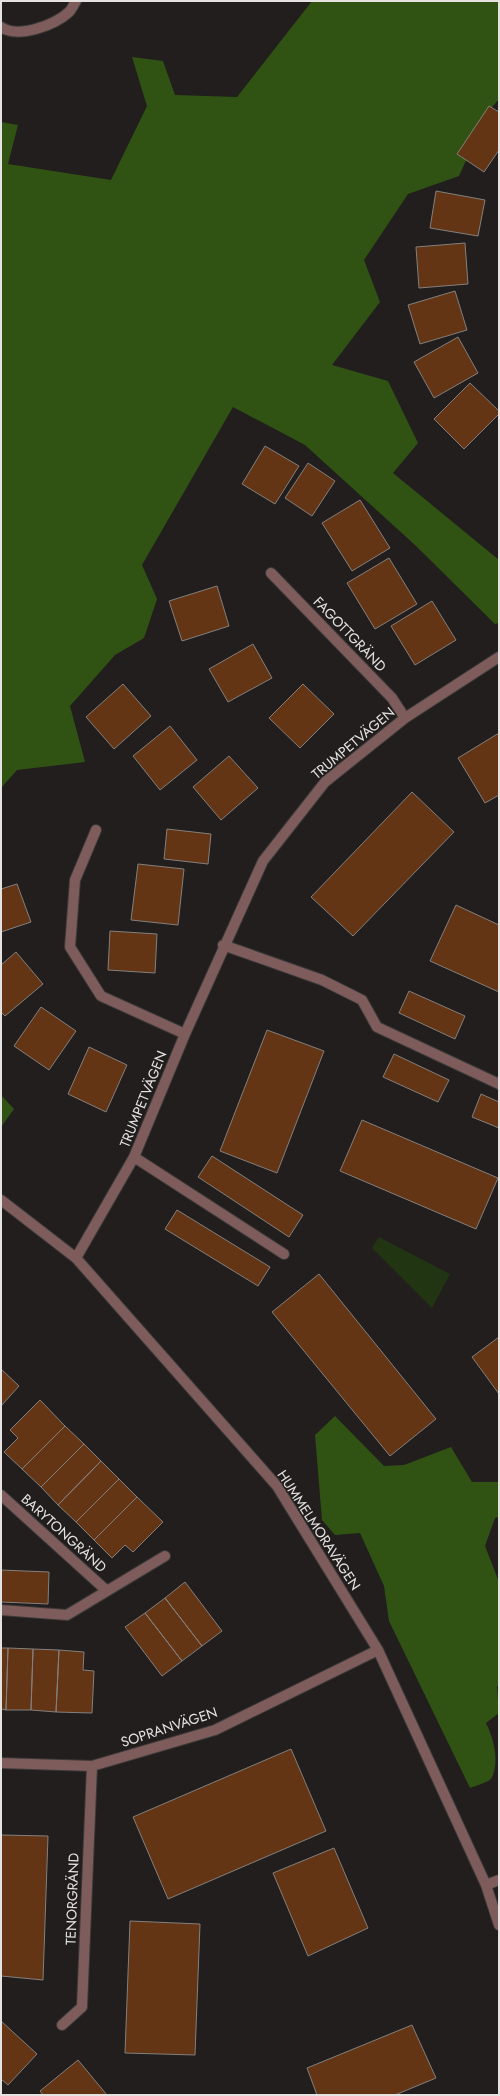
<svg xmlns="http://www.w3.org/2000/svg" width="500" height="2096" font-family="Jost,sans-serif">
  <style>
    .green { fill: #213512 }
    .forest { fill: #305313 }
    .building { fill: #633514; stroke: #83807e }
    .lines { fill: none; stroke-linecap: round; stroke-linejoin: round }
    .minor-casing { stroke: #3c3a38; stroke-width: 12 }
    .minor { stroke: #7e5c5c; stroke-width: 10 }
    .labels { text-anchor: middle; stroke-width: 3; stroke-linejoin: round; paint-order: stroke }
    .street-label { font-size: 14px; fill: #e4e3e1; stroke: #211e1d }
  </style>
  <rect width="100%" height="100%" fill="#211e1d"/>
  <path class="green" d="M379,1237L450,1274L432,1308L372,1248Z"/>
  <path class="forest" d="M312,1H499V99L488,112L459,176L408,194L364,260L380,302L332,365L388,381L418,443L393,473L499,560V623L495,624L415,545L305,445L233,407L142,565L157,599L144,638L115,655L70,706L85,762L17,770L1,788V122L18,125L8,164L111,180L147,106L132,57L163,61L175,95L237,97Z
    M1,1095L14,1109L1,1127Z
    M335,1416L384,1466L404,1465L451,1447L472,1482H499V1517L495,1518L485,1546L499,1582V1686H497L499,1713L486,1723C494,1739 500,1763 491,1779C486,1783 477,1785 470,1788L389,1621L384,1586L360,1533L335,1535L322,1520L315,1435Z"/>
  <path class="building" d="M489,106L499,112V150L484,172L457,154Z
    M436,191L485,200L478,236L430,228Z
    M465,243L468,284L419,288L416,247Z
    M455,291L467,330L420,344L408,305Z
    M458,337L478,373L434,398L414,362Z
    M470,383L499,411V414L464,449L434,419Z
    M265,446L299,466L275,504L242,484Z
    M308,463L335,481L312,516L285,498Z
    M360,500L390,548L352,571L322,523Z
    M389,558L417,604L375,629L347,583Z
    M217,586L229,626L182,641L169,601Z
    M432,601L456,640L415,665L391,626Z
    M253,644L272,678L228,702L209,669Z
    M123,684L151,716L114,749L86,717Z
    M303,684L334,714L300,748L269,718Z
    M170,726L197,760L160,790L133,756Z
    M499,733V795L485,803L458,758Z
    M229,756L258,788L221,820L193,787Z
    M412,792L454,832L353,936L311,897Z
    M167,829L211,834L208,864L164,859Z
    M138,864L184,869L178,925L131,920Z
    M17,884L31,922L1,932V889Z
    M456,905L499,925V992L430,961Z
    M110,931L157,934L155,973L108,970Z
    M16,952L43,984L5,1016L1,1012V965Z
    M409,991L465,1016L455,1039L399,1013Z
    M41,1007L76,1031L49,1070L14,1046Z
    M267,1030L324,1051L277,1173L220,1151Z
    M89,1047L127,1065L106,1112L68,1094Z
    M394,1054L449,1080L438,1102L383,1077Z
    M481,1094L499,1102V1128L472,1117Z
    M362,1120L498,1178L476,1229L340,1171Z
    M212,1156L303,1215L289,1237L198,1177Z
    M177,1210L270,1267L258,1286L165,1229Z
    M319,1274L436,1419L390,1456L272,1312Z
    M499,1337V1394L472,1357Z
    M1,1369L19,1386L1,1406Z
    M40,1400L65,1426L22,1469L4,1452L18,1438L10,1430Z
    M65,1426L84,1444L41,1487L22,1469Z
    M84,1444L101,1461L58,1505L41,1487Z
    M101,1461L119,1479L76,1522L58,1505Z
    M119,1479L137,1497L94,1540L76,1522Z
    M137,1497L163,1522L133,1552L125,1545L112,1558L94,1540Z
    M1,1570L49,1572L48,1604L1,1602Z
    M185,1582L222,1631L202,1646L165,1598Z
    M165,1598L202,1646L182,1661L145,1613Z
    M145,1613L182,1661L162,1676L125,1627Z
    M1,1648H8L6,1710L1,1709Z
    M8,1648L33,1649L31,1710H6Z
    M33,1649L59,1650L56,1712L31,1710Z
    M59,1650L84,1652L83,1670L94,1671L92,1713L56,1712Z
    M291,1749L326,1831L168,1899L133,1817Z
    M1,1835L48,1836L43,1980L1,1976Z
    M334,1848L368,1928L308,1956L273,1873Z
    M130,1921L200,1924L195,2055L125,2053Z
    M1,2021L37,2054L8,2085L1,2079Z
    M412,2025L436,2078L395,2095H317L307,2068Z
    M78,2060L107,2095H43L40,2091Z"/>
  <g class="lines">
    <defs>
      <path id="minor" d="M1,27C18,39 55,25 69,12C72,9 74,4 76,1
        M271,573L392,698L405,718
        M96,830L75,880L70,947L101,996L185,1034
        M223,945L322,980L362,1000L377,1027L499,1084
        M134,1157L284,1254
        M1,1200L76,1258L277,1486L378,1650L486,1885L499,1925
        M76,1258L134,1157L185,1034L263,861L325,782L405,718L499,657
        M1,1495L107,1591
        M1,1610L67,1615L165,1556
        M1,1763L92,1766L215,1730L378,1650
        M486,1885L499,1880
        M62,2025L82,2007L92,1766"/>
    </defs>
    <use href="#minor" class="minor-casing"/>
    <use href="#minor" class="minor"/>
  </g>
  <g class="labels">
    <g class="street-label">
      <text transform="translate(350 634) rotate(46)" y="5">FAGOTTGRÄND</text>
      <text transform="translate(353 743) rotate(-40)" y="5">TRUMPETVÄGEN</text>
      <text transform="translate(143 1099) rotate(-68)" y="5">TRUMPETVÄGEN</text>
      <text transform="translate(319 1530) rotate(57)" y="5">HUMMELMORAVÄGEN</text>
      <text transform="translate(64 1533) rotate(42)" y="5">BARYTONGRÄND</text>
      <text transform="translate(169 1727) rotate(-18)" y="5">SOPRANVÄGEN</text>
      <text transform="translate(72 1899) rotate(-88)" y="5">TENORGRÄND</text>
    </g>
  </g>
  <rect width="500" height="2096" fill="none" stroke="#e4e3e1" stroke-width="4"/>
</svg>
